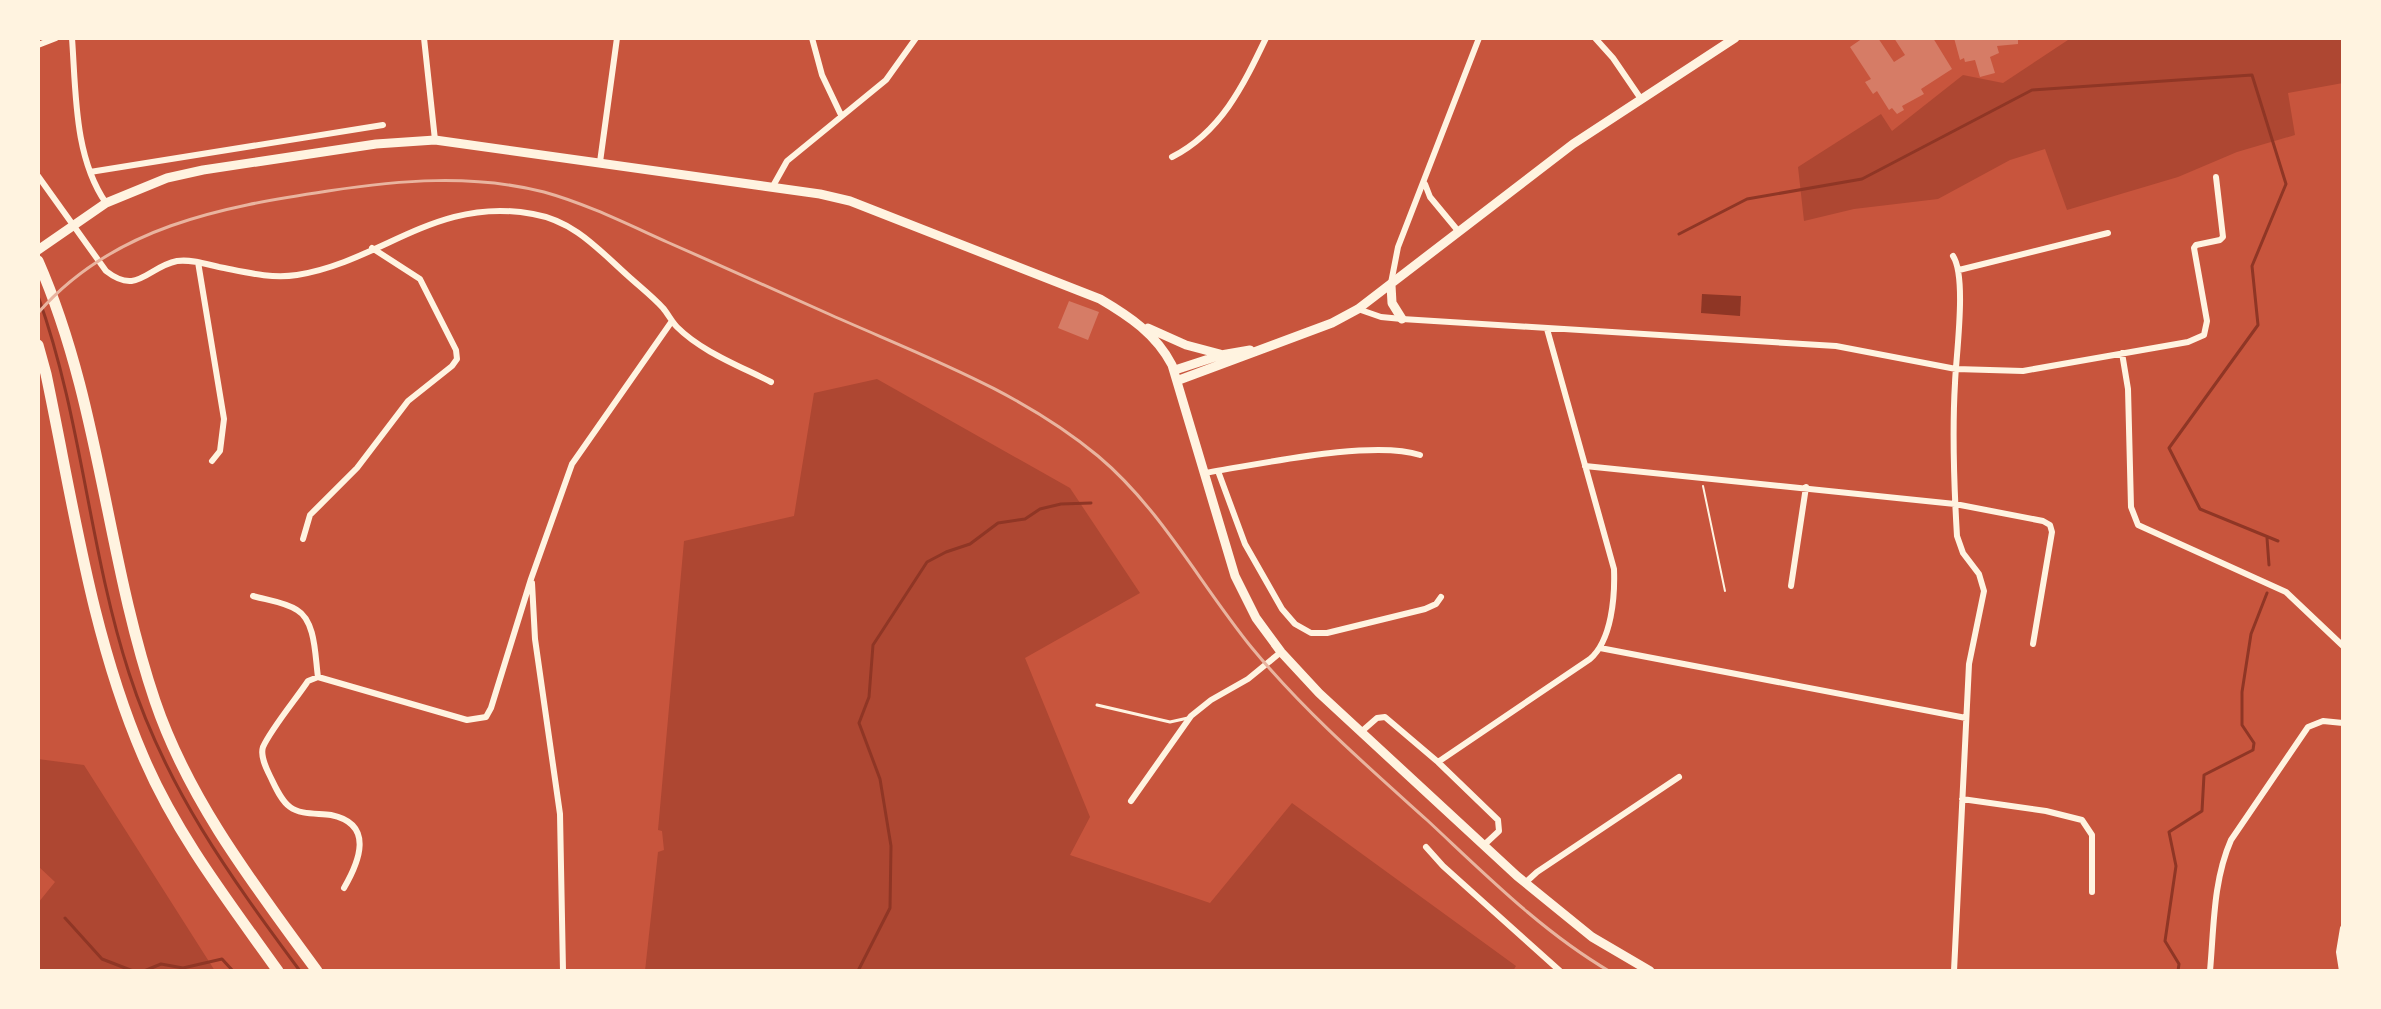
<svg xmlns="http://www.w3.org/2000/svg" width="2381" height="1009" font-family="Figtree,sans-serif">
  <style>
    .green { fill: #ae4732 }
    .water { fill: #8f3625 }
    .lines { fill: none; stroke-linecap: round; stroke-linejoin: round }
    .stream { stroke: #8f3625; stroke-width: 3 }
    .building { fill: #d67c66 }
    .path { stroke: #fff3e0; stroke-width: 2 }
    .service { stroke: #fff3e0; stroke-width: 3 }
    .minor { stroke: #fff3e0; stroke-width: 6 }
    .secondary { stroke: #fff3e0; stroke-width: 9 }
    .motorway { stroke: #fff3e0; stroke-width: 11 }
    .rail { stroke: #e9b49f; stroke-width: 3 }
  </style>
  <rect width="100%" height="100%" fill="#c8553d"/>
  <path class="green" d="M2071,38H2343V83L2288,93L2295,135L2237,152L2178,177L2067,210L2045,149L2010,160L1938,199L1854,209L1804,221L1798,167L1881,114L1892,131L1963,75L2003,83Z
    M877,379L1070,488L1140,593L1025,658L1090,817L1070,855L1210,903L1292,803L1516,966L1513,971H645L658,852L664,850L662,831L658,830L684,541L794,516L814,393Z
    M38,759L84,765L215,971H38V903L55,882L38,866Z"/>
  <path class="water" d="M1702,294L1741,296L1740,316L1701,313Z"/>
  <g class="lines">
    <path class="stream" d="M1679,234L1747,199L1862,179L2032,90L2252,75L2286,184L2252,266L2258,325L2169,448L2200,509L2278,541
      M38,296C82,418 89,550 129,673C166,788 229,875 300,971
      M2267,538L2269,565
      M65,918L102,959L133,971
      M144,971L161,964L183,968L222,959L233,971
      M858,971L890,908L891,846L880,779L859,723L869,697L873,645L927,562L946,552L970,544L998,523L1025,519L1040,509L1061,504L1091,503
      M2178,971L2179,964L2165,941L2176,866L2169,832L2202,811L2204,775L2253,750L2254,743L2242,725V692L2251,634L2267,593"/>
  </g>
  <path class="building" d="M1863,38H1878L1894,62L1905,55L1894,38H1933L1952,69L1921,89L1924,94L1902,106L1904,110L1897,114L1892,108L1889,110L1877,91L1873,94L1865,82L1871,79L1850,47Z
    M1954,38H2018V44L1997,46L1999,53L1990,57L1995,73L1980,77L1975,60L1965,62L1964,58L1960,60Z
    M1069,301L1099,312L1088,340L1058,328Z"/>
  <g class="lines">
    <path class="path" d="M1703,486L1725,591"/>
    <path class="service" d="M1097,705L1170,722L1188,718"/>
    <path class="minor" d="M72,38C76,92 74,157 106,203
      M424,38L435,140
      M812,38L822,75L841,115
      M1595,38L1613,58L1641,99
      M38,45L56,38
      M1172,157C1221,132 1243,86 1266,38
      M600,162L617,38
      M90,172L383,125
      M38,176L106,271C138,296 147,267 177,261C191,259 206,264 219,267C245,272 270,279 297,275C383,261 436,196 533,214C574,221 598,249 627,275C639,286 652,296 663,308C668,314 672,322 677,327C702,352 740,366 771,382
      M1425,184L1430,197L1459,232
      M773,186L787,161L886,80L916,38
      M1953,256C1967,277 1956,355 1955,383C1952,434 1954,486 1957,536L1963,553L1979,574L1984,591L1969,664L1954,971
      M198,262L224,419L220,451L212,461
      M1959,270L2108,233
      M1391,283L1398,247L1479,38
      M1358,309L1381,317L1402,319L1836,346L1956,369L2023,371L2188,342L2204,335L2207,321L2194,248L2196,245L2220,240L2223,237L2216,177
      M2122,353L2128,389L2131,507L2138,525L2286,592L2343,646
      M1585,466L1955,504L2043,521L2050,525L2052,532L2033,644
      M1218,471L1245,544L1282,609L1295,624L1311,633H1327L1425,609L1436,604L1441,597
      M1204,473C1257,465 1372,439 1420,455
      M303,539L310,515L357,468L408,401L452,366L457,359L456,350L420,279L372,248
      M532,583L535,639L560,814L563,971
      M1791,586L1806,487
      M253,596C267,600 285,602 297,610C316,621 315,657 318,677
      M1600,648L1966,718
      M1361,732L1377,718L1385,717L1438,762L1498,820L1499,831L1484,845
      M1438,762L1590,659C1612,640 1615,596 1614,569L1547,329
      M1962,799L2046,811L2082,820L2092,835V892
      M1131,801L1191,716L1211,700L1248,679L1281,652
      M1426,847L1443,866L1560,971
      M1525,883L1537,872L1679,777
      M344,888C359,862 375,824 331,815C319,813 300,815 290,807C281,801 275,786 270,776C266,768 260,756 263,747C271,729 296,699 308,681L318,677L467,720L486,717L491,708L531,579L572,464L672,321
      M2210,971C2214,927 2213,881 2231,840L2308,727L2323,721L2343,723
      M2342,971L2339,952L2343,928"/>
    <path class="secondary" d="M38,250L106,203L167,178L203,170L376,144L435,140L820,194L850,201L1100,299C1129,316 1156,334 1172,365L1235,576L1256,618L1281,652L1319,693L1517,876L1592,937L1650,971
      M1391,285L1392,303L1402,319
      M1148,328L1186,345L1220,354
      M1175,370L1221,355L1250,350
      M1179,380L1332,323L1358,309L1573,144L1735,38"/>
    <path class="motorway" d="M38,261C100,402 106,556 155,701C189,801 255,886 317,971
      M38,345L46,374C73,502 91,635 143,756C176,834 229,902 278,971"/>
    <path class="rail" d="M38,313C113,227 221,207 328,191C399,180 473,174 544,192C587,204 627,224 667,242C722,266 777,291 831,315C923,356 1020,391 1098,456C1161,509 1200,584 1252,648C1304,711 1366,765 1427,820C1484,873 1541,931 1609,971"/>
  </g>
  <rect width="2381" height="1009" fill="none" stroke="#fff3e0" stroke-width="80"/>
</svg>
